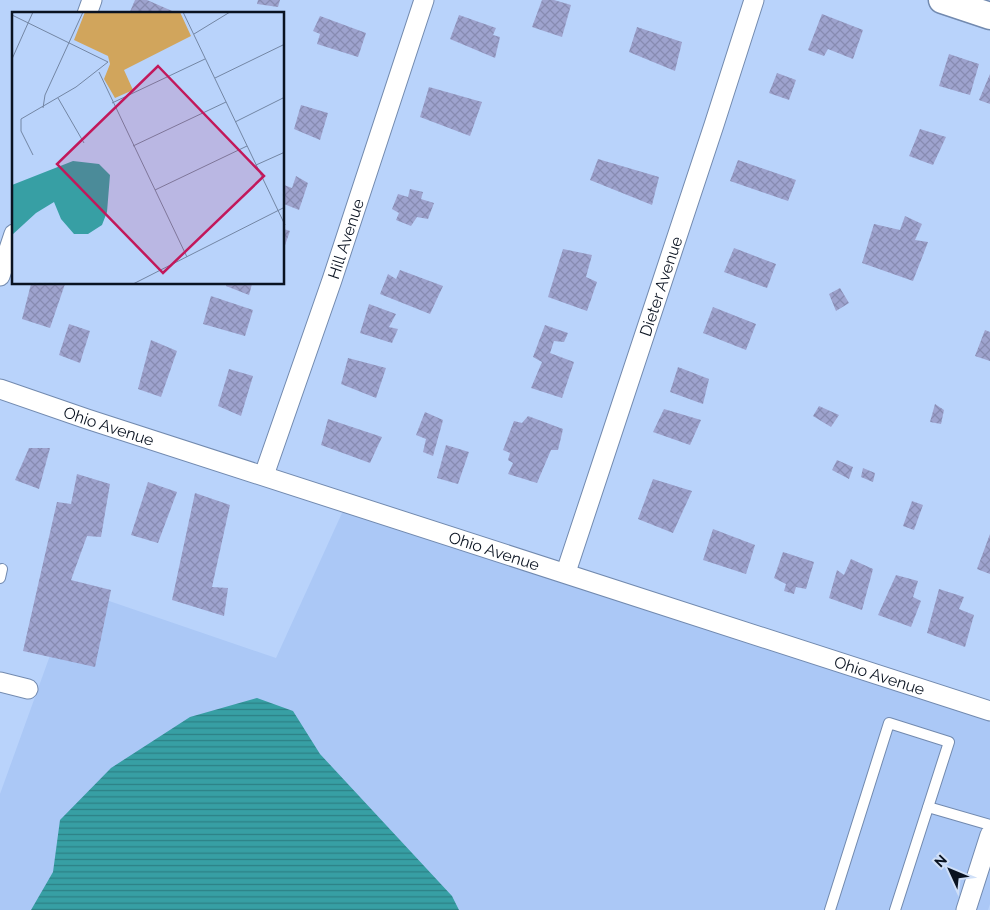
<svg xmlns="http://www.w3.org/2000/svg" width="990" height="910" font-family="Raleway,sans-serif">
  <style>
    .built { fill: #abc8f6 }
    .water { fill: url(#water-rules) }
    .building { fill: url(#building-cross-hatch) }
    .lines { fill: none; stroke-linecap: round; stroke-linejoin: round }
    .service-casing { stroke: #728aaf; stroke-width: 12 }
    .minor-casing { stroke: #728aaf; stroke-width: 21 }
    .secondary-casing { stroke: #728aaf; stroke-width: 29 }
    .service { stroke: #fff; stroke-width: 10 }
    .minor { stroke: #fff; stroke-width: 19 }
    .secondary { stroke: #fff; stroke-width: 26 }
    .labels { text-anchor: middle; stroke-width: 4; stroke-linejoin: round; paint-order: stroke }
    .street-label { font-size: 16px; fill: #0a1321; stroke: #d0e0f8 }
    .inset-road { fill: none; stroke: #7386a4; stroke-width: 1 }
    .view { fill: #c2185b; fill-opacity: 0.15; stroke: #c2185b; stroke-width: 2.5 }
    .inset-edge { fill: none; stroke: #0a1321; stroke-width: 2.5 }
  </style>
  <defs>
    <pattern id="water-rules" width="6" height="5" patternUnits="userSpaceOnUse" patternTransform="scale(1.25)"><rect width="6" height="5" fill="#379fa4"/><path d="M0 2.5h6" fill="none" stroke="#2d8085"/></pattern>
    <pattern id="building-cross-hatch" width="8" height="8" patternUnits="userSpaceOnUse" patternTransform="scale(1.25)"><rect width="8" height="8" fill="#9ea3ce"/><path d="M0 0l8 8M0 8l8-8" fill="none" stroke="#878bb1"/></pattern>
  </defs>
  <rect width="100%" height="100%" fill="#b9d3fb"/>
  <path class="built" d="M347,502L990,711V904L988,910H0V794L74,589L276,658Z"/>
  <path class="water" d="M257,698L293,711L320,754L452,896L459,910H31L53,872L60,820L111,768L190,717Z"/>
  <path class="building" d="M135,0H147L179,14H129Z
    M258,0H280L278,7L257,4Z
    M542,0H554L571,5L562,37L532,27Z
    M822,14L863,30L853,59L828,49L824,56L808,50Z
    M459,15L496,28L493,35L500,37L495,58L450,39Z
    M320,16L366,33L358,57L317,44L320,34L313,31Z
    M637,27L682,42L675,71L629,52Z
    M949,54L979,64L970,95L939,86Z
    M777,73L796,80L789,100L769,93Z
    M990,74V104L979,100Z
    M429,87L482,102L470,136L420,117Z
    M301,105L328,113L320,140L294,129Z
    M920,129L946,137L933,165L909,156Z
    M598,159L659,177L652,205L590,180Z
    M738,160L796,180L788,201L730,181Z
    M296,176L308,183L299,210L284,204V185L292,188Z
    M410,189L423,192L421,199L434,203L428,219L417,217L411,226L396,220L399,213L392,209L398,194L408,197Z
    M905,216L922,224L915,240L928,242L913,281L862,263L874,224L900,230Z
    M284,229L290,231L284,248Z
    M734,248L776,264L767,288L724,272Z
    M563,249L592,255L586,277L597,282L587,311L548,297Z
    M400,270L443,286L430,314L380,294L388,274L396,279Z
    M31,284H65L50,328L22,319Z
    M227,284H252L249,295L226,286Z
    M840,288L849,303L836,311L829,294Z
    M211,296L253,310L245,336L203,324Z
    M369,304L396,314L389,327L398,329L392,343L360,333Z
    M713,307L756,324L746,350L703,333Z
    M69,324L90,331L80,363L59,355Z
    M545,325L568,333L564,342L554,341L550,353L574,362L562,398L531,388L542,362L533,357Z
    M985,330L990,332V361L975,356Z
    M151,340L177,351L161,397L138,389Z
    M348,358L386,368L376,398L341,384Z
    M678,367L709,379L703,404L670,392Z
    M229,369L253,376L241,416L218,406Z
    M935,404L944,410L941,424L930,422Z
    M819,406L839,415L831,427L813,416Z
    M664,409L701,420L690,445L653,432Z
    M425,412L443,420L433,456L423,452L426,439L416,435Z
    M528,416L563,429L558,450H551L537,483L508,474L513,463L508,460L510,453L503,450L514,421L522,423Z
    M328,419L382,437L370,463L321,445Z
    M446,445L469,452L458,484L437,478Z
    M29,448H50L39,489L15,480Z
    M837,460L853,467L849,479L832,470Z
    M863,468L875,473L873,482L861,477Z
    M77,474L110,484L101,537L87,536L71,580L111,590L95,667L23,651L57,502L71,504Z
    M653,479L692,491L673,533L638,519Z
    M148,482L177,492L158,543L131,535Z
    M195,493L230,505L212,587L228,588L224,616L172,600Z
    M912,501L923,505L914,530L903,526Z
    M713,529L755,545L746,574L703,560Z
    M990,534V574L977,569Z
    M783,552L814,562L806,589L796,587L794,594L784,591L786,584L774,578Z
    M851,559L873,569L862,610L829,598L837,570L844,575Z
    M896,575L918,581L913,597L921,601L911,627L878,615Z
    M939,589L964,597L959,609L974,615L965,647L927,633Z"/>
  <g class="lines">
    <defs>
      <path id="service" d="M0,578L2,569
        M928,807L990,825
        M830,910L889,723L949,742L895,910"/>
      <g id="minor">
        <path d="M87,14L92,0"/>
        <path d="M0,276L14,234"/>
        <path id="s1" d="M0,389L87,419L990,711"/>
        <path id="s2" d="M264,475L332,280L424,0"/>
        <path id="s3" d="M566,572L714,125L754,0"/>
        <path d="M0,682L28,689"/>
        <path d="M966,910L990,835"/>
      </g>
      <path id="secondary" d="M942,0L990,16"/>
    </defs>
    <use href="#service" class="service-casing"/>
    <use href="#minor" class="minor-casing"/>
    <use href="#secondary" class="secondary-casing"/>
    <use href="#service" class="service"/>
    <use href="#minor" class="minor"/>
    <use href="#secondary" class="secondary"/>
  </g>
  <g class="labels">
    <g class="street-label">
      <text dy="6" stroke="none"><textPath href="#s2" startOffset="250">Hill Avenue</textPath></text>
      <text dy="6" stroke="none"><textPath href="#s3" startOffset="301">Dieter Avenue</textPath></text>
      <text dy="6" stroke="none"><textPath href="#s1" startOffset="115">Ohio Avenue</textPath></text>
      <text dy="6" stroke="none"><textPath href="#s1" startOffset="520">Ohio Avenue</textPath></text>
      <text dy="6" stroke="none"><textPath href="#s1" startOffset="925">Ohio Avenue</textPath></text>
    </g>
  </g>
  <g transform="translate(12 12)">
    <rect width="272" height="272" fill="#b9d3fb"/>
    <path d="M73,0H168L179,24L112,58L121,78L103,86L92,67L98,52L96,44L62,28Z" fill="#d1a55c"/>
    <path d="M61,149L87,152L98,163L95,200L90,213L76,222H62L49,207L42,190L24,201L0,223V173Z" fill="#379fa4"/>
    <path class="inset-road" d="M171,0L273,213M0,3L96,50L64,75L9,107M182,22L218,0M0,47L21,0M87,60L175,245M203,66L273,32M46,86L72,131M100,91L193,47M31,96L33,83L71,0M9,107V119L21,143M223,110L273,85M121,134L214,90M244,153L273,140M143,178L235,134M121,272L273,195"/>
    <path class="view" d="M146,54L252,164L151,261L45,152Z"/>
    <rect width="272" height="272" class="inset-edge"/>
  </g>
  <g transform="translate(950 870) rotate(314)" stroke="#d0e0f8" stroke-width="4" paint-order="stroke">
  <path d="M0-4L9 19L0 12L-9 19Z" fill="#0a1321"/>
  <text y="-8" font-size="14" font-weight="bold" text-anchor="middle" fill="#0a1321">N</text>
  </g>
</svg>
